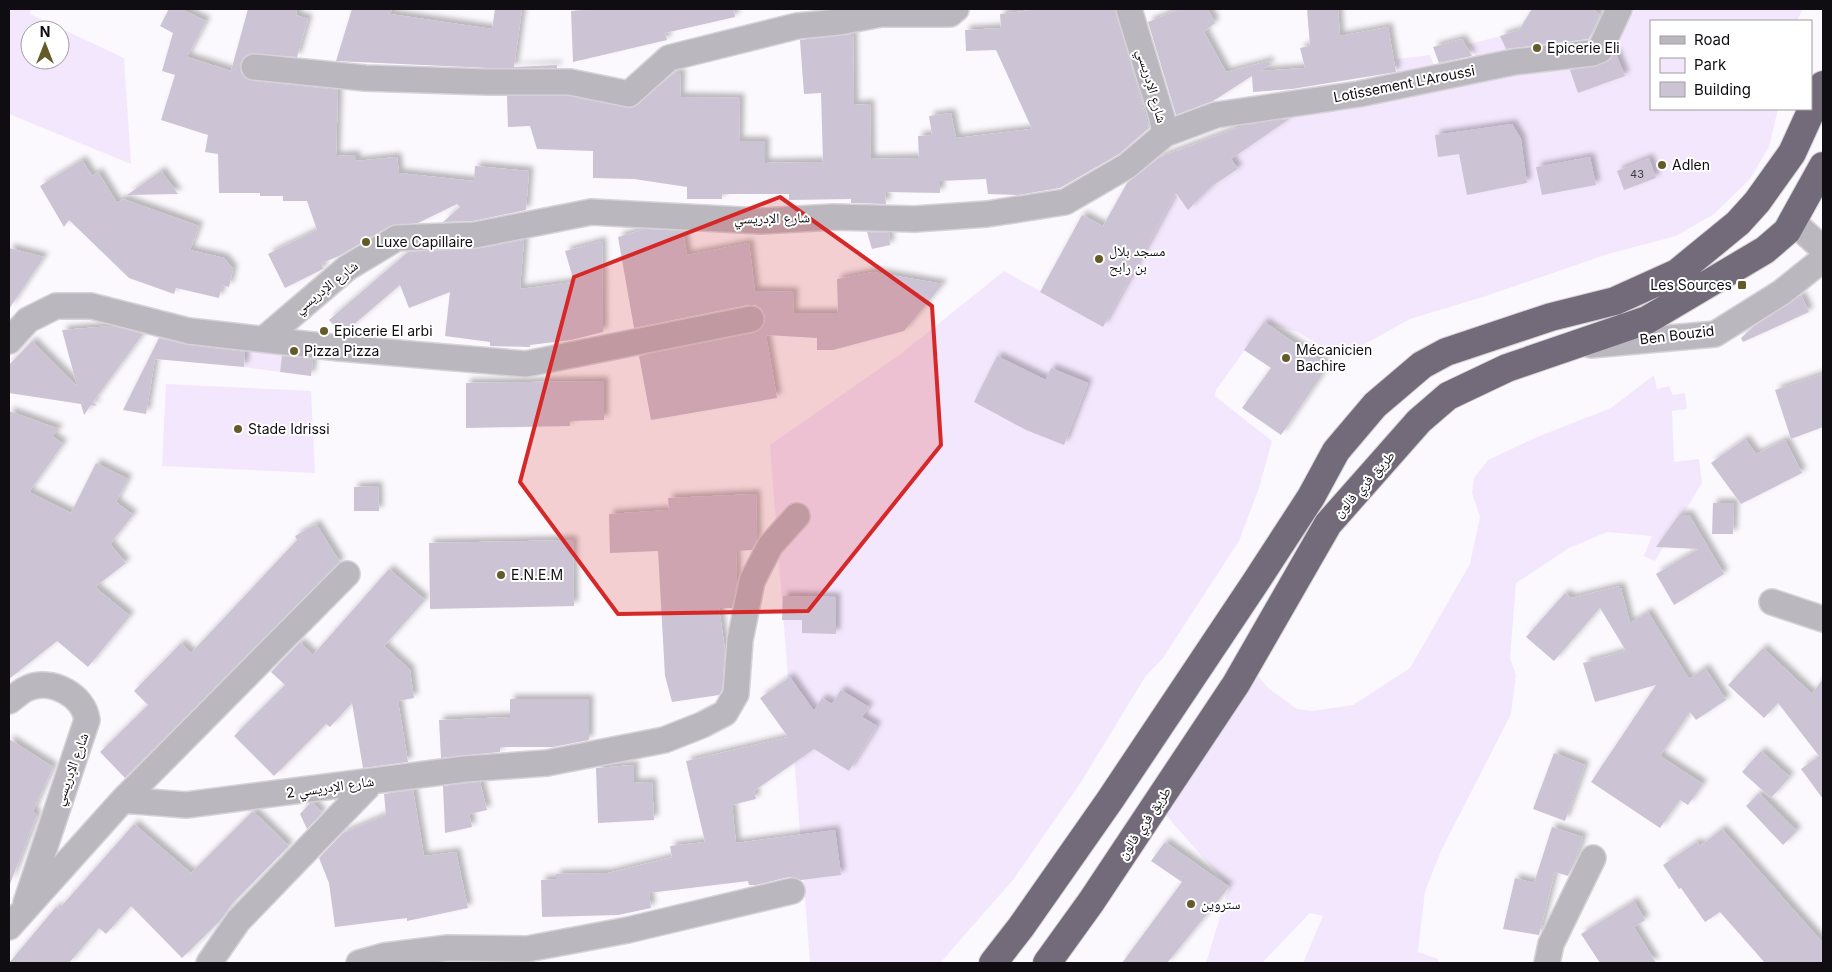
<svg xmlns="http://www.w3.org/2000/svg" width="1832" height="972" font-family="Inter,'Noto Naskh Arabic',sans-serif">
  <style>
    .green { fill: #f3e7fd; fill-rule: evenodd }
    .building { fill: #ccc4d4; filter: url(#shadow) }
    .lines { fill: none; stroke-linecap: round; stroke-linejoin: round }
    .street-casing { stroke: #d5d3d7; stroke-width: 28 }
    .highway-casing { stroke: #d5d3d7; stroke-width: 30 }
    .street { stroke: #bbb7be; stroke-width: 25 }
    .highway { stroke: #736b7a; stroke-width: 28 }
    .marked { fill: #d62828; fill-opacity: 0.2; stroke: #d62828; stroke-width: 4; stroke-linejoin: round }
    .poi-dot { fill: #645b28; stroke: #fff; stroke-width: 2 }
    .labels { text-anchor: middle; stroke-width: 4; stroke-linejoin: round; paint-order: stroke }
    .number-label { font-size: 11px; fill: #3f3b42 }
    .poi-label { font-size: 14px; fill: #100d12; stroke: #fff; text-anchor: start }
    .street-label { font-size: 14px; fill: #100d12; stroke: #fff }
  </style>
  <defs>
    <filter id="shadow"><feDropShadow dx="4.5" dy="-4.5" stdDeviation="2.5" flood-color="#0004"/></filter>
  </defs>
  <rect width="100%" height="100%" fill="#fbf9fd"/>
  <path class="green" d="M9,9H31L30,14L124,58L131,164L9,114ZM30,30H60V60H30Z
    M1618,9H1803L1797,21H1651V109H1778L1769,147L1750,179L1714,214L1676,236L1608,254L1486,296L1410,319L1340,358L1298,332L1264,323L1216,390L1215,396L1272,441L1259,488L1239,541L1163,658L1145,677L1081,782L1013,880L940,963H810L770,445L902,353L1004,271L1103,326L1175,195L1192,207L1212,186L1238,170L1223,141L1252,112L1577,56Z
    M1501,36L1509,56L1480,63L1469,44Z
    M1430,55L1436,70L1397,77V59Z
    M246,346L283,350L280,372L244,367Z
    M1654,375L1657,389L1669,386L1673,395L1685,393L1687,409L1672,411L1674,462L1699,459L1702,483L1655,561L1644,556L1652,536L1607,532L1569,548L1516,583L1510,658L1516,675L1511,714L1441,851L1425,891L1418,952L1438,959V963H1303L1323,916L1310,913L1262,963H1206L1229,887L1164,813L1256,673L1268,688L1297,709L1312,711L1353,705L1410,668L1470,564L1480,517L1472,493L1474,478L1488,460L1537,437L1611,408Z
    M166,384L311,391L315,473L162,466Z"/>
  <path class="building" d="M169,9H181L206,21L187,57L231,71L248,9H297L296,15L308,19L297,57L249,54L243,58L240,65L241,72L245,78L253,81L338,90L336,156L356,155V161L397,157L399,173L474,181L475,166L529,171L526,210L473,221L443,222L460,207L457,204L418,223L390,226L339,256L322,263L323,269L285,288L268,254L317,230L307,201H283V196H260V193H219L218,154L205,152L208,135L161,120L175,75L162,71L173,33L160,26Z
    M352,9H392L390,14L492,29L495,9H522L514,67L557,65V68H488L336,61Z
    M610,9H734L735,17L665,33L667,40L573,62L571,11Z
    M1040,9H1115L1149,128L1119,154L1060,188L1018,195L988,194L986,179L940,181V193L885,192L886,204L851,203V199L789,200V194H722V199H687V187L634,179L593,178V151L537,149L530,126L508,127L507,96H569L632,108L674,73H681L680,97L740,98L739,141H765V163L823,162L821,93L804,94L800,40L853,34L854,105L870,104L871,159L919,158L918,136L932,135L929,116L951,113L956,138L1032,129L996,50L966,51L965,30L1001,28L1000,14Z
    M1180,9H1208L1215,23L1204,32L1226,72L1269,61L1270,65L1260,71L1305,68L1300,48L1310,46L1307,9H1338L1340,36L1388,27L1396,72L1292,89L1253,92L1252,76L1213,101L1176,115L1148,22Z
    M1532,9H1593L1600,15L1589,39L1506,49L1500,36L1519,30Z
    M1462,39L1472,56L1439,63L1433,47Z
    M1615,51L1625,76L1578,93L1570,70L1605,63Z
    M1289,119L1231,159L1238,169L1212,186L1188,210L1176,193L1103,327L1040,292L1082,215L1103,226L1127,183L1160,157L1245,125Z
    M1512,124L1521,139L1527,183L1467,195L1459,154L1438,157L1435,135Z
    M1590,157L1596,185L1542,195L1536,167Z
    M1649,158L1656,178L1624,190L1617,171Z
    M82,160L92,176L98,172L117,203L123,199L199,226L190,250L224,258L233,269L229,287L222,285L219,298L176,288L174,294L129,278L69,220L64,227L40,186Z
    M161,171L178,194L127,195Z
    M645,229L683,231L687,255L749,243L755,291L794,292L793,313H838L837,279L873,272L943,284L904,331L833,350H817V338L766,335L777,398L651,420L639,356L754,333L761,329L765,317L761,309L755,305H748L634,328L618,237Z
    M867,232L889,233L890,245L872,249Z
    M524,240L520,289L574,282L565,251L602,241L603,332L571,340L530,345V347L490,346V342L445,336L450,292L409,308L400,285L346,331H339L329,320L408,252L476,249Z
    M9,248L44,257L9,309Z
    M1801,295L1809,312L1743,342L1741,338L1753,327Z
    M1264,322L1328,366L1281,435L1242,408L1271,368L1244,350Z
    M112,326L143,334L93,402L97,406L91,405L84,415L81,404L9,393V365L32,341L77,386L62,330Z
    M159,338L187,345L245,352L244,367L155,359L146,414L123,410Z
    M282,356L313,359L311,376L280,372Z
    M997,356L1046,380L1051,368L1088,383L1064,445L1026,430L974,402Z
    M1823,374V427L1791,439L1775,390Z
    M604,381V420L570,421V426L466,428V383Z
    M9,411L59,429L52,436L63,444L29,492L71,513L96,463L128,479L116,502L133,515L110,544L126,563L95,587L130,616L88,667L57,641L9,679Z
    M1745,439L1756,454L1785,440L1802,473L1741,504L1711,463Z
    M378,486L379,511H354V487Z
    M756,494L757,539L752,550L736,551L737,581L732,608H719L725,650L722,690L719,695L672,702L665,676L658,551L610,553L609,514L669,510L668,498Z
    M1713,503H1734L1733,534H1712Z
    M1679,515H1689L1724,574L1674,605L1656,574L1698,549L1656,547Z
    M316,524L340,562L125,778L100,752L148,705L134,691L181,643L191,653L297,540L295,536Z
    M573,540L574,606L430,609L429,543Z
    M389,569L425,600L384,646L410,670L414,698L398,701L408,762L363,768L352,703L330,727L326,724L274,776L234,736L285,685L271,672L300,642L313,655Z
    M1620,586L1618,588H1621L1630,623L1648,612L1689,679L1705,668L1726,700L1696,720L1690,712L1660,756L1703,784L1688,805L1680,800L1660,828L1591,782L1656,685L1595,702L1583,663L1626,651L1600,608L1554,661L1526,637L1565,593L1571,598Z
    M783,596L836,597V634L802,633V620H782Z
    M1763,648L1812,694L1823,679V799L1801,769L1819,756L1778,703L1764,718L1728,685Z
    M790,677L814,711L822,698L832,704L841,690L869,707L862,717L877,726L849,771L814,749L754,791L756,799L732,805L736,843L835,830L841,875L801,880L789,877L756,885H749L748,881L649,893L651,908L618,915L542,917L541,880L556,879V874L608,873L672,857L670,846L705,842L686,761L788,737L760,698Z
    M510,699H589V740L553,747H500V752L441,758L439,720L510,717Z
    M9,739L53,767L33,811L37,815L10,884Z
    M1761,751L1790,777L1771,798L1742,772Z
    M1554,753L1585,765L1565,821L1533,809Z
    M634,765V783L652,782L654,820L598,823L596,768Z
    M480,782L487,810L469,814L472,827L445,833L443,786Z
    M413,790L424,856L456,852L468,908L407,921V918L335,927L329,883L319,858L343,833L386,815L384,794Z
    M1759,793L1797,831L1783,845L1746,806Z
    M310,803H313L322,813L307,829L300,814Z
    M253,811L289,846L232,904L220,921L182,958L131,906L106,934L99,928L69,963H9L56,907L59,909L134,824L191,873Z
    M1552,827L1583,837L1575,861L1568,876L1555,872L1539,935L1503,929L1515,878L1534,883Z
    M1722,829L1823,943V963H1765L1720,912L1705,922L1681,888L1679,889L1663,865L1697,842L1700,846Z
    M1165,842L1229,887L1167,963H1122L1182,882L1151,861Z
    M1634,901L1645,920L1634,927L1656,963H1600L1581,934Z"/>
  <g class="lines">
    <defs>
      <path id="street" d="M254,67L365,78L488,82H570L629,94L669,58L797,26L839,22L881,14H950L956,9
        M1165,134L1216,115L1359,94L1514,62L1592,53L1600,50L1619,9
        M1792,221L1823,249
        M264,339L347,268L397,238L475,235L591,212L761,221L833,217L915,219L987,214L1065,202L1127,166L1165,134L1162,118L1129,9
        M9,341L28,320L56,306H91L189,331L339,348L526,364L751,319
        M1591,345L1715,334L1782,292L1823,259
        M1772,602L1823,619
        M9,701C15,697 22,690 28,688C51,678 84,695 87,720L26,903
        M123,800L347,574
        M9,927L123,800L186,805L465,769L547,763L664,740L702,725L725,713L736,694L740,640L752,581L770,546L797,516
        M209,963L238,921L373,781
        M359,963L384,956L448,948L527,949L628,930L792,891
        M1547,963L1551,944L1593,858"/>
      <path id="highway" d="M993,963L1021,927L1110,800L1255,583L1311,497L1336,451L1375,405L1422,365L1446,352L1551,317L1615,301L1677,273L1738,223L1757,202L1792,153L1823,85
        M1047,963L1091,902L1236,684L1328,524L1419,421L1448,396L1507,368L1647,320L1765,250L1787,231L1823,166"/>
    </defs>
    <use href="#street" class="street-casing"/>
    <use href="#highway" class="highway-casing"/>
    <use href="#street" class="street"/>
    <use href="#highway" class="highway"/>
  </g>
  <path class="marked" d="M780,197L932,306L941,445L808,611L618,614L520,482L574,277Z"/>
  <g class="poi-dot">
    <circle cx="1537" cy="48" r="5"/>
    <circle cx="1662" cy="165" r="5"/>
    <circle cx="366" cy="242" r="5"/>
    <circle cx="1099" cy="259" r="5"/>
    <rect x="1737" y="280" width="10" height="10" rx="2.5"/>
    <circle cx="324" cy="331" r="5"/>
    <circle cx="294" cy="351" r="5"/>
    <circle cx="1286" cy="358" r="5"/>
    <circle cx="238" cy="429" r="5"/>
    <circle cx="501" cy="575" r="5"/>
    <circle cx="1191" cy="904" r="5"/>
  </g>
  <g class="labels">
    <g class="number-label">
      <text x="1637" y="178">43</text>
    </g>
    <g class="poi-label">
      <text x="1547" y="53">Epicerie Eli</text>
      <text x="1672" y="170">Adlen</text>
      <text x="376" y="247">Luxe Capillaire</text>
      <text x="1109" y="256">مسجد بلال<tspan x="1109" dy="16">بن رابح</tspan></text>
      <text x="1732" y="290" text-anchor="end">Les Sources</text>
      <text x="334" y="336">Epicerie El arbi</text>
      <text x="1296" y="355">Mécanicien<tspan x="1296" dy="16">Bachire</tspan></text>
      <text x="304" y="356">Pizza Pizza</text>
      <text x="248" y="434">Stade Idrissi</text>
      <text x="511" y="580">E.N.E.M</text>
      <text x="1201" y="909">ستروين</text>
    </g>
    <g class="street-label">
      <text transform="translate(1404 84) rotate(-11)" y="5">Lotissement L'Aroussi</text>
      <text transform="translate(1152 86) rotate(74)" y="5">شارع الإدريسي</text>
      <text transform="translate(772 218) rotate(-1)" y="5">شارع الإدريسي</text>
      <text transform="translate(326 287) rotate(-38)" y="5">شارع الإدريسي</text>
      <text transform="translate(1677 335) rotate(-7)" y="5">Ben Bouzid</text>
      <text transform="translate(1364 484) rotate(-48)" y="5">طريق فري فالون</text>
      <text transform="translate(71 769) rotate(-70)" y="5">شارع الإدريسي</text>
      <text transform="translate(330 787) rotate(-8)" y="5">شارع الإدريسي 2</text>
      <text transform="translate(1144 823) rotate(-56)" y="5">طريق فري فالون</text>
    </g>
  </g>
  <rect width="1832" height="972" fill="none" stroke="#100d12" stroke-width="20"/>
  <rect x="1650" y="20" width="162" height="90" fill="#ffffff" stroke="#9f9ea0"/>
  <rect x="1660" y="36" width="25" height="8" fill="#bbb7be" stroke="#9f9ea0"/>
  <text x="1694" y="45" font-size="15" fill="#100d12">Road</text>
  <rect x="1660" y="58" width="25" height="15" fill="#f3e7fd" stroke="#9f9ea0"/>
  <text x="1694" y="70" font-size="15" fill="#100d12">Park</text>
  <rect x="1660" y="82" width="25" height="15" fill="#ccc4d4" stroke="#9f9ea0"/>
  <text x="1694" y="95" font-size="15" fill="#100d12">Building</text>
  <g transform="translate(45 45)"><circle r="24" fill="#ffffff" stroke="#9f9ea0"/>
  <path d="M0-4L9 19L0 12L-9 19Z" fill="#645b28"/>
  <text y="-8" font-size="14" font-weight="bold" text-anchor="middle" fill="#100d12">N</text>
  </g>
</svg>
